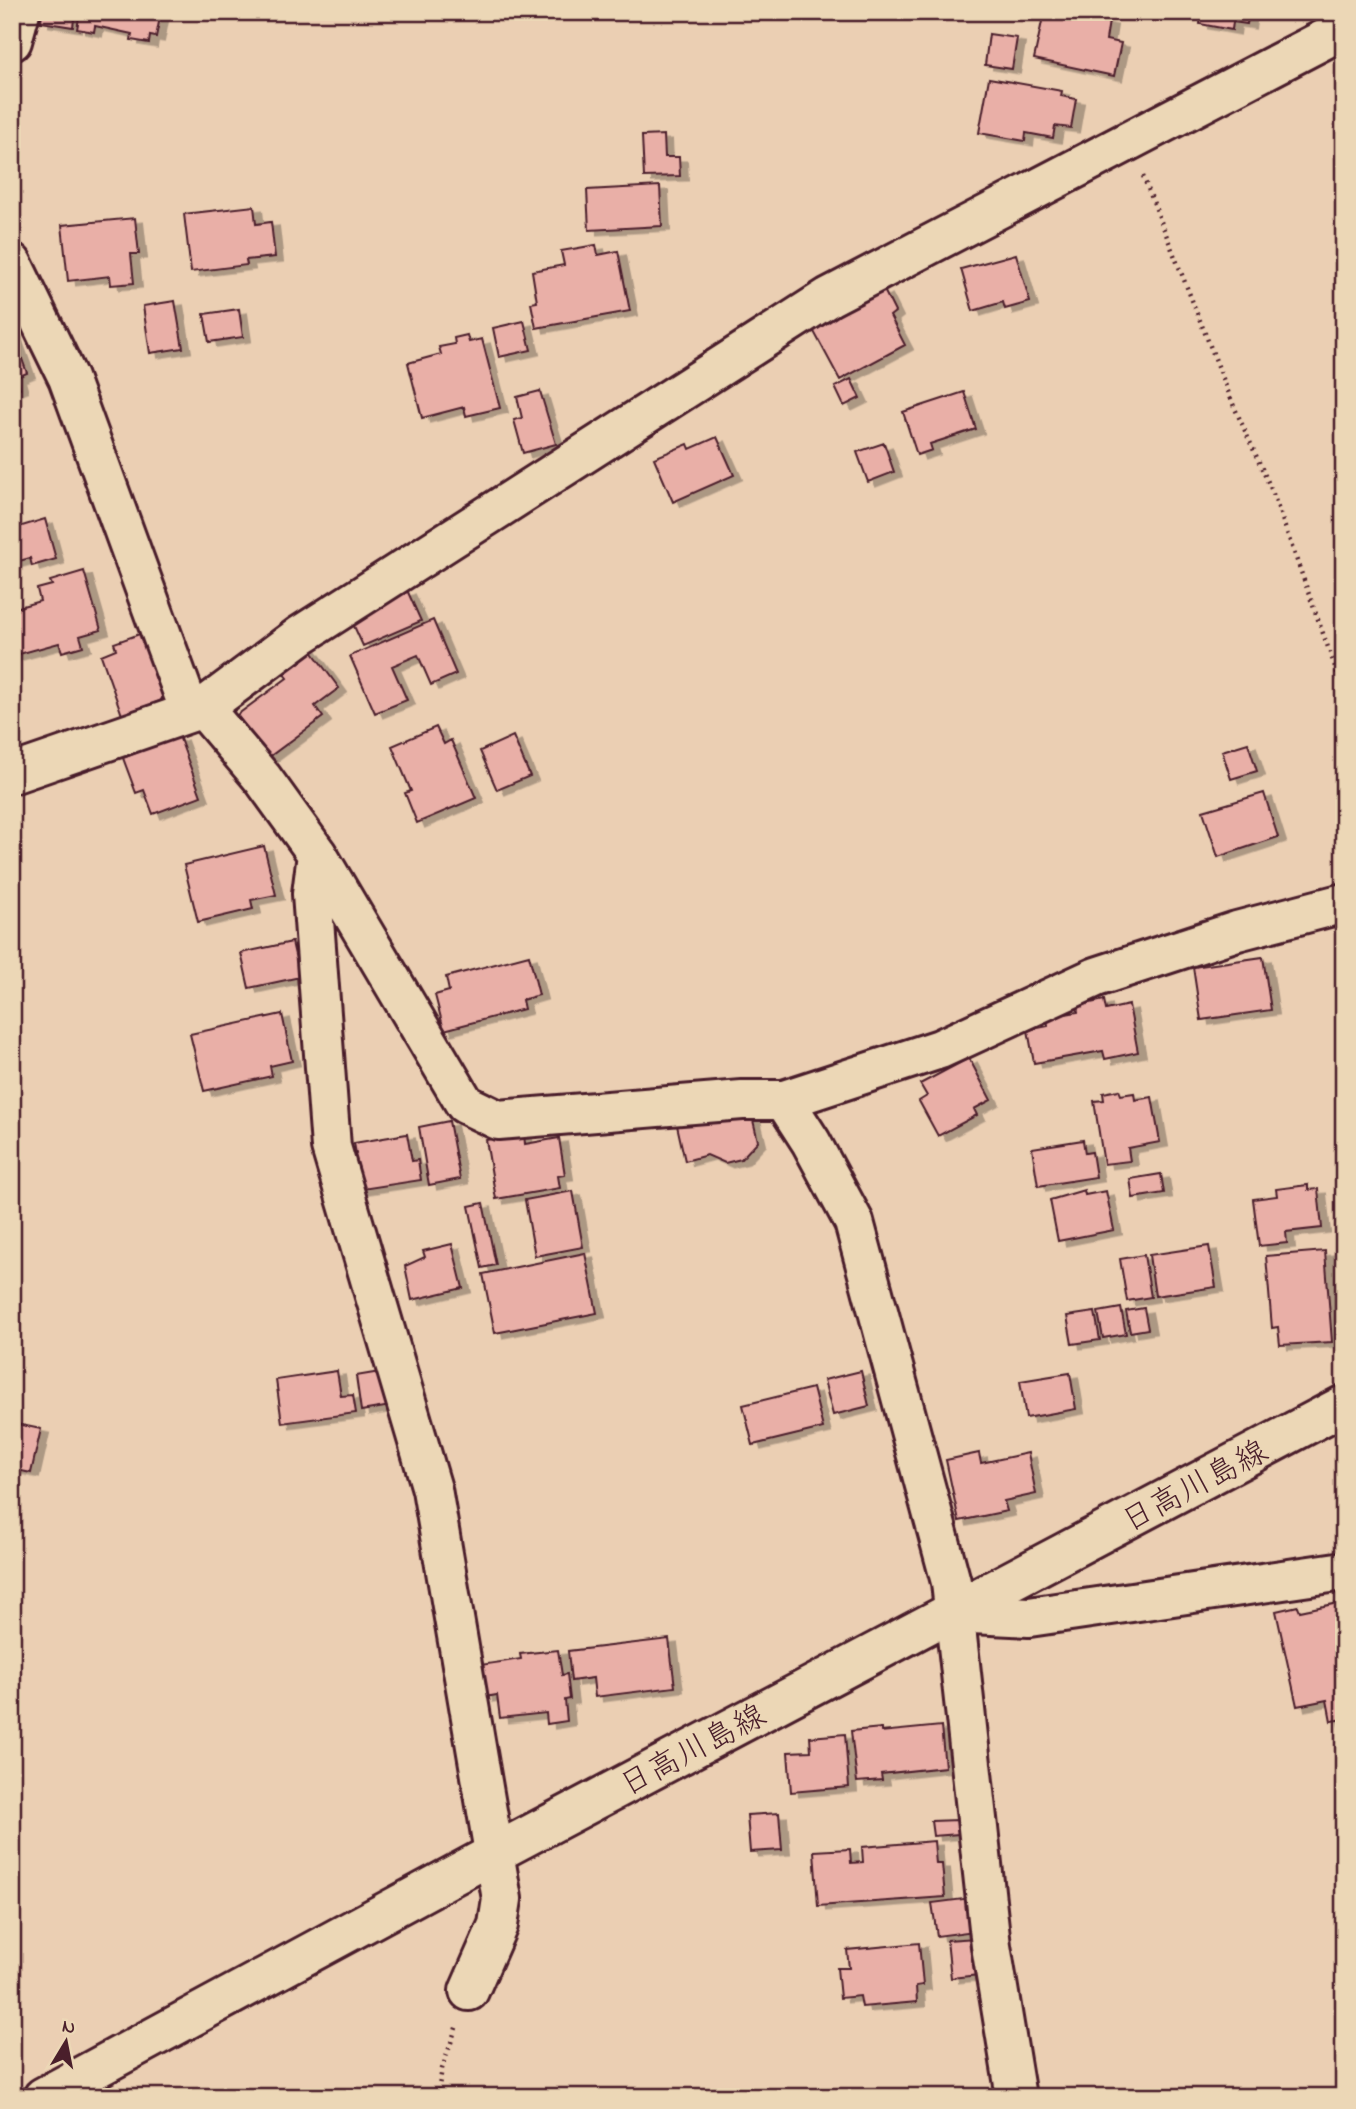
<svg xmlns="http://www.w3.org/2000/svg" width="1356" height="2109" font-family="'Indie Flower','Klee One',sans-serif">
  <style>
    .building { fill: #e9afa7; stroke: #4a1f2b; stroke-width: 2; filter: url(#shadow) }
    .lines { fill: none; stroke-linecap: round; stroke-linejoin: round }
    .minor-casing { stroke: #4a1f2b; stroke-width: 44 }
    .major-casing { stroke: #4a1f2b; stroke-width: 44 }
    .path { stroke: #4a1f2b; stroke-width: 4.5; stroke-dasharray: 2 5; stroke-linecap: butt }
    .minor { stroke: #ecd7b6; stroke-width: 38 }
    .major { stroke: #ecd7b6; stroke-width: 38 }
    .labels { text-anchor: middle; stroke-width: 5; stroke-linejoin: round; paint-order: stroke }
    .street-label { font-size: 32px; fill: #4a1f2b; stroke: #ecd7b6 }
  </style>
  <defs>
    <filter id="shadow"><feDropShadow dx="8" dy="4.5" stdDeviation="0" flood-color="#0004"/></filter>
  </defs>
  <rect width="100%" height="100%" fill="#ebcfb3"/>
  <filter id="ink" filterUnits="userSpaceOnUse"><feTurbulence type="fractalNoise" baseFrequency=".0143" numOctaves="2"/><feDisplacementMap in="SourceGraphic" scale="14" xChannelSelector="R" yChannelSelector="G"/><feConvolveMatrix kernelMatrix="1 2 1 2 8 2 1 2 1" color-interpolation-filters="sRGB"/></filter>
  <g filter="url(#ink)">
    <path class="building" d="M42,12H75L73,27L41,22Z
      M80,12H161L156,37L150,36L149,43L131,40L132,34L95,26L94,32L77,29Z
      M1044,12H1067L1109,21L1106,40L1121,43L1114,76L1034,59Z
      M1187,12H1249L1247,24L1233,22L1232,30L1200,24L1201,17Z
      M989,34L1017,38L1012,69L985,65Z
      M989,78L1062,91L1061,96L1076,99L1071,128L1055,126L1053,138L1026,133L1025,141L979,133Z
      M664,135L665,157H679L680,176L644,177L642,136Z
      M660,186L662,226L589,230L587,190Z
      M254,206L256,224L271,222L275,257L246,260L247,265L191,272L184,214Z
      M135,218L139,254H131L134,283L111,285L110,276L68,281L62,225Z
      M596,245L598,255L618,251L630,311L536,328L531,303L537,302L532,271L564,265L561,251Z
      M1016,254L1030,302L1005,309L1003,302L973,311L961,269Z
      M884,290L895,312L890,316L905,345L840,380L812,328Z
      M175,301L183,348L150,353L143,306Z
      M239,309L243,337L209,342L204,314Z
      M524,321L531,350L499,357L493,328Z
      M13,334L27,373L17,377L20,388L12,391Z
      M467,335L469,342L482,339L500,408L466,416L464,407L422,418L408,363L441,354L439,347L455,344L454,338Z
      M851,379L860,398L844,406L835,387Z
      M540,391L556,444L523,453L514,420L522,418L517,397Z
      M964,392L976,429L930,444L932,450L917,455L903,412Z
      M717,437L734,475L673,502L654,458L688,444L690,449Z
      M884,443L894,472L868,482L857,452Z
      M45,519L56,559L32,566L30,558L12,563V529Z
      M84,571L101,630L80,636L83,646L62,652L59,643L12,656V609L40,601L37,589L52,585L50,581Z
      M407,590L421,621L363,646L349,615Z
      M433,620L456,674L431,685L418,655L392,666L407,700L375,713L350,656Z
      M148,631L168,690L160,701L122,715L101,655L116,649L114,643Z
      M308,646L339,688L315,706L323,717L269,757L237,715L287,678L279,668Z
      M436,727L444,744L451,740L476,798L417,823L405,793L411,791L392,746Z
      M179,736L201,796L153,814L144,790L136,793L123,758Z
      M513,736L530,776L497,790L480,751Z
      M1248,743L1257,771L1231,779L1222,751Z
      M1264,793L1278,837L1218,857L1203,811Z
      M264,846L276,895L251,900L253,909L198,922L184,865Z
      M292,942L300,977L249,988L241,953Z
      M529,955L539,995L522,1000L524,1009L444,1030L435,995L449,991L446,977Z
      M1263,957L1271,1010L1201,1020L1193,967Z
      M1104,1000L1106,1010L1129,1005L1138,1052L1105,1059L1103,1051L1034,1063L1028,1030L1048,1026L1047,1017L1078,1012L1077,1006Z
      M282,1014L292,1061L270,1066L272,1076L204,1091L190,1034Z
      M969,1058L991,1100L974,1109L977,1115L938,1136L919,1101L927,1096L920,1084Z
      M1119,1090L1121,1095L1134,1093L1135,1100L1152,1097L1160,1142L1128,1148L1130,1161L1104,1164L1094,1101L1104,1100L1103,1093Z
      M752,1116L758,1141L741,1159L725,1163L707,1155L685,1161L676,1121Z
      M449,1121L460,1179L429,1185L419,1127Z
      M407,1134L412,1161L418,1160L421,1180L356,1190L344,1156L356,1154L354,1143Z
      M524,1134L525,1144L559,1138L565,1175L558,1176L560,1188L496,1199L486,1140Z
      M1083,1140L1085,1153L1092,1152L1096,1177L1038,1186L1032,1148Z
      M1161,1174L1164,1193L1133,1198L1130,1179Z
      M1308,1185V1190L1318,1189L1322,1228L1286,1232L1287,1243L1259,1246L1253,1199L1277,1196L1276,1189Z
      M1084,1190L1085,1195L1106,1191L1114,1230L1058,1241L1050,1200Z
      M573,1191L583,1247L535,1256L525,1200Z
      M483,1203L496,1265L482,1268L469,1206Z
      M452,1244L463,1288L412,1300L405,1266L425,1257L423,1251Z
      M1209,1246L1216,1287L1155,1296L1149,1255Z
      M1325,1251L1332,1342L1280,1345L1278,1327L1272,1328L1266,1256Z
      M585,1253L597,1313L495,1333L483,1274Z
      M1144,1255L1151,1297L1127,1301L1120,1259Z
      M1121,1308L1126,1334L1103,1338L1098,1312Z
      M1144,1308L1148,1329L1130,1332L1126,1311Z
      M1095,1312L1100,1340L1072,1344L1067,1316Z
      M337,1371L341,1396L353,1395L356,1413L282,1423L276,1380Z
      M386,1371L391,1406L361,1411L356,1376Z
      M861,1371L869,1406L833,1415L824,1380Z
      M1070,1373L1076,1409L1026,1418L1020,1381Z
      M813,1388L823,1428L753,1445L743,1405Z
      M12,1423L41,1429L31,1473L12,1469Z
      M979,1453L981,1463L1028,1453L1036,1494L1004,1501L1007,1511L959,1521L946,1460Z
      M1343,1602L1344,1719L1331,1721L1327,1700L1297,1706L1276,1611L1298,1606L1300,1611Z
      M669,1639L675,1687L595,1697L593,1678L571,1681L568,1651Z
      M558,1650L562,1675L567,1674L570,1699L565,1700L567,1721L547,1724L546,1713L500,1718L497,1695L485,1697L480,1665L521,1659L520,1654Z
      M941,1726L945,1767L881,1774L882,1780L857,1782L851,1731L881,1728V1732Z
      M845,1734L849,1787L791,1792L788,1752L811,1751L810,1737Z
      M779,1813L782,1850L750,1852L747,1815Z
      M958,1820L959,1834L933,1836L931,1821Z
      M934,1841L936,1864H942L945,1897L818,1906L814,1851L850,1849L851,1863L863,1862L862,1847Z
      M971,1898L975,1931L937,1936L932,1903Z
      M976,1938L979,1975L951,1978L947,1940Z
      M919,1943L923,1985L916,1986L917,2002L862,2007L860,1996L840,1998L837,1968H849L847,1950Z"/>
    <g class="lines">
      <defs>
        <path id="minor" d="M12,41L20,12
          M12,263L68,378L190,712
          M203,708L263,779L317,854L465,1104L498,1120L742,1100H784L940,1049L1096,977L1237,931L1344,903
          M12,774L203,708L301,635L829,297L1344,29
          M317,854L312,894L331,1147L432,1489L502,1899L498,1925L469,1991
          M784,1100L811,1142L854,1222L951,1582L991,1946L1016,2097
          M952,1613L1029,1617L1344,1571"/>
        <path id="major" d="M43,2097L495,1853L1344,1405"/>
      </defs>
      <use href="#minor" class="minor-casing"/>
      <use href="#major" class="major-casing"/>
      <path class="path" d="M1143,176L1233,404L1272,491L1344,692
        M437,2097L442,2069L457,2025"/>
      <use href="#minor" class="minor"/>
      <use href="#major" class="major"/>
    </g>
  </g>
  <g class="labels">
    <g class="street-label">
      <text transform="translate(1194 1485) rotate(-28)" y="11">日高川島線</text>
      <text transform="translate(692 1749) rotate(-28)" y="11">日高川島線</text>
    </g>
  </g>
  <rect width="1356" height="2109" fill="none" stroke="#ecd7b6" stroke-width="42"/>
  <rect x="21" y="21" width="1314" height="2067" fill="none" stroke="#4a1f2b" stroke-width="2.5" filter="url(#ink)"/>
  <g transform="translate(66 2042) rotate(10)" stroke="#ecd7b6" stroke-width="5" paint-order="stroke">
  <path d="M0-5L12 26L0 18L-12 26Z" fill="#4a1f2b"/>
  <text y="-10" font-size="19" font-weight="bold" text-anchor="middle" fill="#4a1f2b">N</text>
  </g>
</svg>
